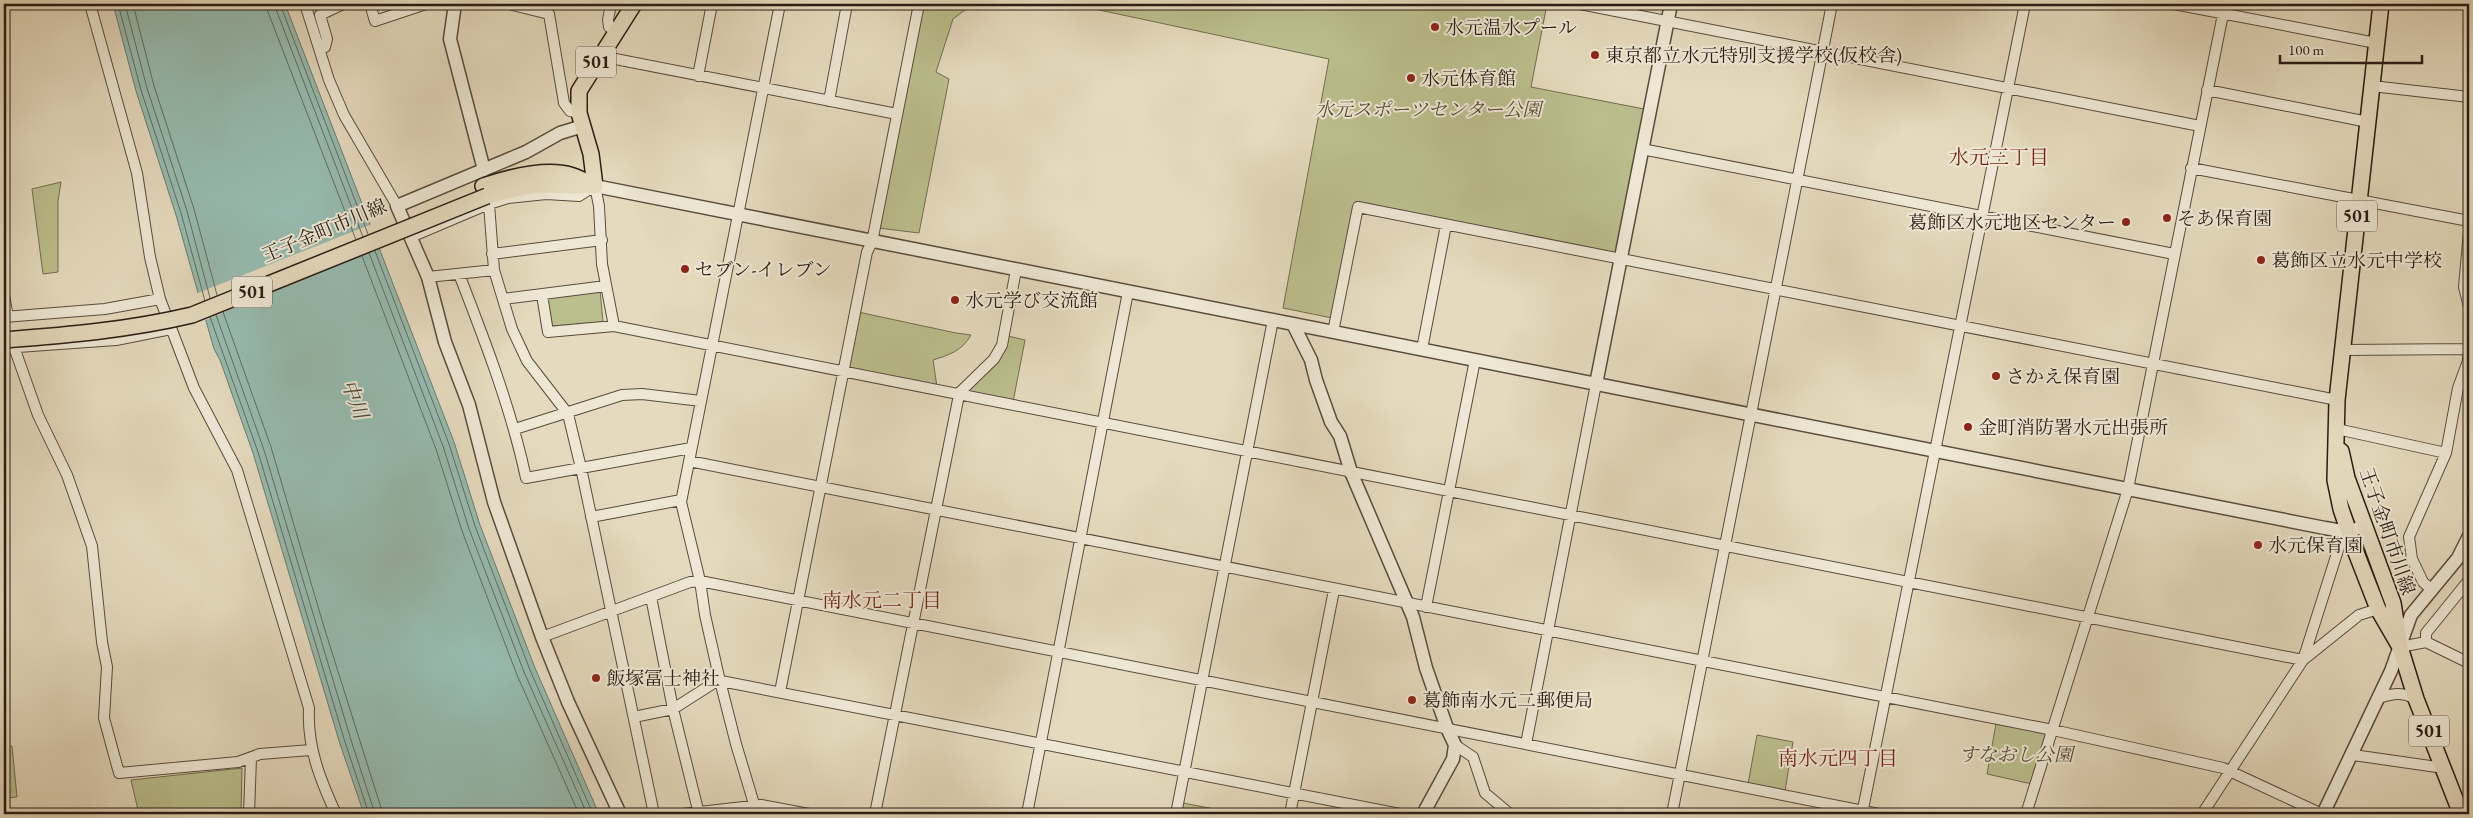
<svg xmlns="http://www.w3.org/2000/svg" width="2473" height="818" font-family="'EB Garamond','Noto Serif JP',serif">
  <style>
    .green { fill: #bbbe8d; stroke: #726d50 }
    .water { fill: #96bbaf; stroke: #6b7b71 }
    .pier { fill: #e5dabd }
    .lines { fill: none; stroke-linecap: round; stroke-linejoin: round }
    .shore { stroke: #606c62; stroke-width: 1 }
    .minor-casing { stroke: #594c3e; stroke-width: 12 }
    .tertiary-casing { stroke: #594c3e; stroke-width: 15 }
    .primary-casing { stroke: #2a1c14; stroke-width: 18 }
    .minor { stroke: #eee7d4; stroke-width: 10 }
    .tertiary { stroke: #eee7d4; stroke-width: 12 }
    .primary { stroke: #e5dabd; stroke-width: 15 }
    .primary-bridge-casing { stroke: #2a1c14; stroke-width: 18; stroke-linecap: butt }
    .primary-bridge { stroke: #e5dabd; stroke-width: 15 }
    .poi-dot { fill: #8f2418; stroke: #eee7d4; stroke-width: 2 }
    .labels { text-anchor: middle; stroke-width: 4; stroke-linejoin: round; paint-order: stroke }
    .shield { fill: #eee7d4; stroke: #65594e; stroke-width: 1 }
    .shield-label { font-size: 18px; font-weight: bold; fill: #2a1c14 }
    .poi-label { font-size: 19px; fill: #2a1c14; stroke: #eee7d4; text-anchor: start }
    .park-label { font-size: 19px; font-style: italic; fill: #564d38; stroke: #eee7d4 }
    .street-label { font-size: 19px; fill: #2a1c14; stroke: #eee7d4 }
    .neighbourhood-label { font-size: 20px; fill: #7a1f14; stroke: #eee7d4 }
    .water-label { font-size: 20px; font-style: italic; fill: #4a4c42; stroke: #eee7d4 }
  </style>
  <rect width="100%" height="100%" fill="#e5dabd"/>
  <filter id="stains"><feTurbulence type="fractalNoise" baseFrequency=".004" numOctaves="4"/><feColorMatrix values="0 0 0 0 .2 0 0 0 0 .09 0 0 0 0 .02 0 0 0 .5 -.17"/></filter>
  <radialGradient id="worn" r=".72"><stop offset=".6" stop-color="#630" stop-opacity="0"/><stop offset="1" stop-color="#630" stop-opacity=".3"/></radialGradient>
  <path class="green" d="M923,4H973L953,19L936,72L949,79L919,233L878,228Z
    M1071,4H1547L1531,87L1644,109L1617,250L1614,253L1355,202L1332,318L1283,308L1329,59Z
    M61,182L58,201V272L43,274L32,189Z
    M600,290L603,322L552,326L546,297Z
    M858,312L956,333L971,335C962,351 949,355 933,360L937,387L846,369Z
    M1008,336L1025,340L1013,402L966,393Z
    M1996,724L2049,733L2032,784L1987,774Z
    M1757,735L1793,742L1785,791L1748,784Z
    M4,746H12L17,797L4,798Z
    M242,768L241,814H139L131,780Z
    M1183,803L1241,814H1180Z"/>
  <path class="water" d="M113,4H285L454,442L480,525L535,668L599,814H364L340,744L253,453L220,360L214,349L176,215L136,91Z"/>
  <path class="pier" d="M372,224L381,246L203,321L195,294Z"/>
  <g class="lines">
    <path class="shore" d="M118,4L141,90L181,213L205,301
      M125,4L147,88L187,211L210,298
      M133,4L154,86L194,209L217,295
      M266,4L268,12L356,240
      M274,4L363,237
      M280,4L368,234
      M375,251L449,444L475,526L530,670L593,814
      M369,253L443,446L469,529L524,672L587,814
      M362,256L436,449L462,531L517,675L579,814
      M223,312L271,447L324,627L383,814
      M216,315L264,450L351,740L375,814
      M210,317L258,452L345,742L369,814"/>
    <defs>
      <path id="minor" d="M90,4L137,173L150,257L160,299L194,388L237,470L309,708C307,747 320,779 336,814
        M305,4L329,80L344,115L397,206
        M370,4L375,21L426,4
        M509,4L549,14L564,103L570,111L579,113
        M611,4L608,20L609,27L616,31
        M1580,4L2200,126
        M2174,4L2376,43
        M320,48L325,47L327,39L320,15L343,4
        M600,56L897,114
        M698,76L712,4
        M2372,86L2469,97
        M2207,90L2368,122
        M829,101L847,4
        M1642,149L2174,254
        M2191,168L2469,221
        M489,204L494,270L512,329L527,361L568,414L581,468L654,814
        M2469,231L2464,287L2469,307
        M411,237L489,204L508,198L546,194L579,196L595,186L599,206L602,264L614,326L2303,660L2359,615L2378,609
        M492,254L602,240
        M459,274C485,341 511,408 526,478L691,448
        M428,277L494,270
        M4,295L8,317
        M542,295L548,332L614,326
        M503,299L606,286
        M4,317L105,309L160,299
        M1333,332L1358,207L2337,400
        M14,347L38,415L67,475L92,546L102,642L107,667L104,718L119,773L238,762L260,754L311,750
        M4,348L116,340L171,329
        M1422,349L1446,225
        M2344,350L2469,349
        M957,395L994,359L1002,345L1016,270
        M515,429L622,395L642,394L701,401
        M2337,429L2446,453
        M689,461L2053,730L2223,768L2322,814
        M591,517L681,500
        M2469,580L2426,633V642L2469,663
        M2432,590L2423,582L2412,559L2409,537L2446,453L2458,388L2468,361L2469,348
        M651,597L673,709L699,814
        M1426,607L1475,360
        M542,637L690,582L700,581L1879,814
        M2400,647L2426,642
        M721,681L1400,814
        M780,692L867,252L872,242L919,4
        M2379,698C2394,693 2402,692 2416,699
        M634,717L673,709L720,679
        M1526,744L1596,384
        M1455,745L1473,757L1485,793L1510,814
        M2353,755L2444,768
        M249,814L251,758
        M682,814L761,805L809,814
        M757,814L736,744L719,677L705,615L700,581L681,502L780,4
        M875,814L959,395
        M1027,814L1128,292
        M1176,814L1273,320
        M1290,814L1334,590
        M1672,814L1832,4
        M1862,814L2025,4
        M2026,814L2128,489L2225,4
        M2202,814L2303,660L2339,547L2348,532"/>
      <path id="tertiary" d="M455,4L450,39L484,170
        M583,126L560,133L526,152L397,206L428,277L445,342L469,405L494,502L542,637L568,702L620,814
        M595,186L2325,528L2348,532L2364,526
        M1293,324L1311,360L1316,380L1331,422L1340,436L1351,472L1413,617L1426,668L1447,728L1455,745L1453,759L1423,814
        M1596,384L1671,4
        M2323,814L2391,671L2411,615L2458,558L2469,536"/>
      <path id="primary" d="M2381,4L2337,400L2335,480L2341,509L2355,550L2378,609L2400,647
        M483,186C507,178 546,168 570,175C579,177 587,183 595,186
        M595,186L591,154L579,113V91L634,4
        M487,196L534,185L589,186
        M2341,451L2347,478L2393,603L2400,647L2416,699L2461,814"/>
    </defs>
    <use href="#minor" class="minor-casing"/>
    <use href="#tertiary" class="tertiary-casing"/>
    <use href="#primary" class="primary-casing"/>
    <use href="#minor" class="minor"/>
    <use href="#tertiary" class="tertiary"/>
    <use href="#primary" class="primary"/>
    <defs>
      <path id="primary-bridge" d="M4,340C68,335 129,330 192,315L487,196"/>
    </defs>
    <use href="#primary-bridge" class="primary-bridge-casing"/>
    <use href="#primary-bridge" class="primary-bridge"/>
  </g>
  <g class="poi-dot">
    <circle cx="1435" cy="27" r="5"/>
    <circle cx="1595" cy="55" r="5"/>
    <circle cx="1411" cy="78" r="5"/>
    <circle cx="2167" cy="218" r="5"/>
    <circle cx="2126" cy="222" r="5"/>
    <circle cx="2261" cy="260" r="5"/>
    <circle cx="685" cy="269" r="5"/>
    <circle cx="955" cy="300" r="5"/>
    <circle cx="1996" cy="376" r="5"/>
    <circle cx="1968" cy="427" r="5"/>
    <circle cx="2258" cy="545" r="5"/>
    <circle cx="596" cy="678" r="5"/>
    <circle cx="1412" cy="700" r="5"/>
  </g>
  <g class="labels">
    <g class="shield">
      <rect x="576" y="46.5" width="40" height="31" rx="4"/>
      <rect x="2337" y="200.5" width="40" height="31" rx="4"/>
      <rect x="232" y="276.5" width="40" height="31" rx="4"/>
      <rect x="2409" y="715.5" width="40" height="31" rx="4"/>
    </g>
    <g class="shield-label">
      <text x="596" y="68">501</text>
      <text x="2357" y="222">501</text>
      <text x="252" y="298">501</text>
      <text x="2429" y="737">501</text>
    </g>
    <g class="poi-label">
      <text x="1445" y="34">水元温水プール</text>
      <text x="1605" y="62">東京都立水元特別支援学校(仮校舎)</text>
      <text x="1421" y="85">水元体育館</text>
      <text x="2177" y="225">そあ保育園</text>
      <text x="2116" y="229" text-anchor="end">葛飾区水元地区センター</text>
      <text x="2271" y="267">葛飾区立水元中学校</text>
      <text x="695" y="276">セブン-イレブン</text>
      <text x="965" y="307">水元学び交流館</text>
      <text x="2006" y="383">さかえ保育園</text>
      <text x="1978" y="434">金町消防署水元出張所</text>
      <text x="2268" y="552">水元保育園</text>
      <text x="606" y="685">飯塚冨士神社</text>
      <text x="1422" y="707">葛飾南水元二郵便局</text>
    </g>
    <g class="park-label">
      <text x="1428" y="116">水元スポーツセンター公園</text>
      <text x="2016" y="761">すなおし公園</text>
    </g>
    <g class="street-label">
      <text transform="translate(324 230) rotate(-23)" y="7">王子金町市川線</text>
      <text transform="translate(2388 531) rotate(71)" y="7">王子金町市川線</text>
    </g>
    <g class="neighbourhood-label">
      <text x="1999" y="164">水元三丁目</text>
      <text x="882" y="607">南水元二丁目</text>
      <text x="1838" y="765">南水元四丁目</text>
    </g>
    <g class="water-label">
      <text transform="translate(355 399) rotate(69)" y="7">中川</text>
    </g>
  </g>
  <rect width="2473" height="818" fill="none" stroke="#e5dabd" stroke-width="20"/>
  <rect x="5" y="5" width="2463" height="808" fill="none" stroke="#2a1c14" stroke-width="2.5"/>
  <rect x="10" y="10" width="2453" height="798" fill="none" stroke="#2a1c14"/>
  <path d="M2280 55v8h142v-8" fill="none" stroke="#2a1c14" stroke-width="2.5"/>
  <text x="2288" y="55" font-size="15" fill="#2a1c14" stroke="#eee7d4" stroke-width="4" paint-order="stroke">100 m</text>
  <rect width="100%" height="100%" filter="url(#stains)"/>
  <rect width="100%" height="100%" fill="url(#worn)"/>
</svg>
